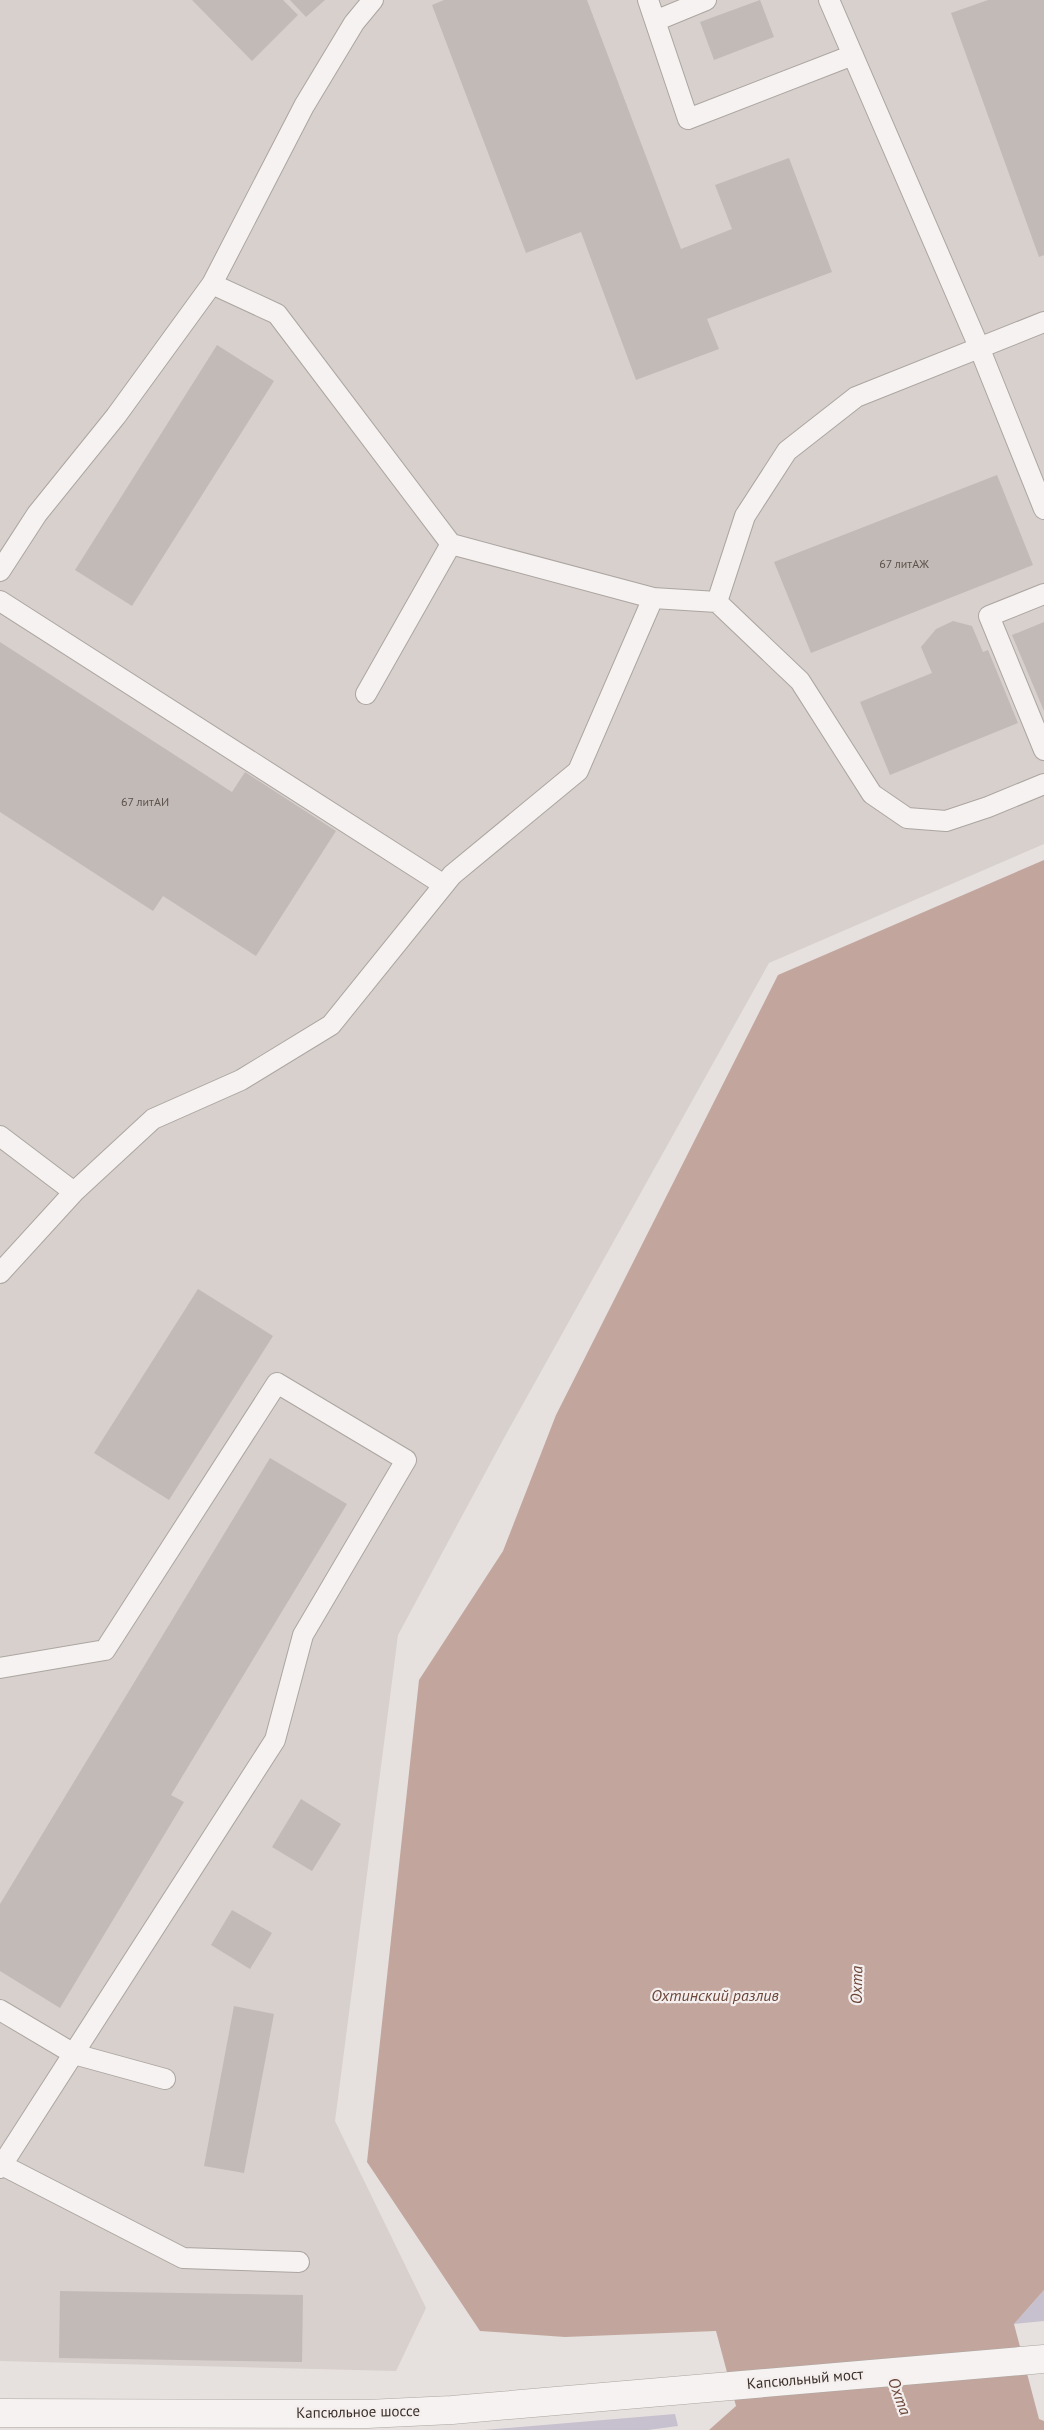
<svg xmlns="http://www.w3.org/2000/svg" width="1044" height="2430" font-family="'PT Sans',sans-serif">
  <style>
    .built { fill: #d7d0cd }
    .green { fill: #c7c0cf }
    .water { fill: #c2a69d }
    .building { fill: #c2bab6 }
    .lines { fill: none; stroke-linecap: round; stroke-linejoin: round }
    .service-casing { stroke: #aca5a0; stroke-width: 22 }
    .minor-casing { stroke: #aca5a0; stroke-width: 29 }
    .service { stroke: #f5f2f1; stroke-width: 20 }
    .minor { stroke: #f5f2f1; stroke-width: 28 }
    .labels { text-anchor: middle; stroke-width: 4.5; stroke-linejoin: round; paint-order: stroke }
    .number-label { font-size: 12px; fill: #5d524c }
    .street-label { font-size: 15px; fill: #3b3029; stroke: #f4efee }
    .water-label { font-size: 16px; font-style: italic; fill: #6a4638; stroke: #f4efee }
  </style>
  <rect width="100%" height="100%" fill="#e6e1de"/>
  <path class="built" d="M0,0H1044V844L769,963L504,1438L398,1635L335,2121L426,2308L396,2371L0,2361Z"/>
  <path class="green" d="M1044,2290V2321L1014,2324Z
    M675,2414L678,2426L648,2430H484Z"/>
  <path class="water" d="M1044,860V2290L1014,2324L1039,2419L1044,2421V2430H709L736,2406L716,2331L565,2337L480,2331L367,2162L419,1680L503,1551L556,1415L778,975Z"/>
  <path class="building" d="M192,0H283L298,15L252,61Z
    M290,0H325L306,17Z
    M444,0H587L681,249L732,229L715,185L789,158L832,272L707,319L719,349L636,380L581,232L526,253L432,5Z
    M760,0L774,37L714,60L700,22Z
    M988,0H1044V255L1039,257L951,13Z
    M217,345L274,381L132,606L75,570Z
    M997,475L1033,565L811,653L774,562Z
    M953,621L972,626L983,652L988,650L1018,723L890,775L860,702L932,673L921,647L936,629Z
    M1044,622V711L1012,635Z
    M0,642L232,792L245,772L336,831L256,956L163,896L153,911L0,812Z
    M198,1289L273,1336L169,1500L94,1453Z
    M270,1458L347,1504L171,1795L184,1802L60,2008L0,1971V1904Z
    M301,1799L341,1824L312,1871L272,1847Z
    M232,1910L272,1933L250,1969L211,1945Z
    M234,2006L274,2014L244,2173L204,2166Z
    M60,2291L303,2295L302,2362L59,2358Z"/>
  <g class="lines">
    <defs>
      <path id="service" d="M648,0L688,119L853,55
        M829,0L979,347L1044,509
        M655,21L706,0
        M212,284L277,314L451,544L653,598L717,602L800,681L872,794L907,818L946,821L988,807L1044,784
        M0,571L37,514L116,416L212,284L304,106L354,23L373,0
        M1044,594L989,616L1044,750
        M0,601L444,885
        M717,602L745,516L787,451L856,397L1044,322
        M366,694L451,544
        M0,1136L74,1192
        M0,1273L74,1192L153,1119L241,1080L331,1025L452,875L578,771L653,598
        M0,1668L105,1650L277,1383L406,1460L303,1635L275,1740L0,2168
        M0,2010L74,2054L165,2079
        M2,2165L183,2258L299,2262"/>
      <path id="minor" d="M0,2413L367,2414L452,2410L1044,2359"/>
    </defs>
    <use href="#service" class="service-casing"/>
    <use href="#minor" class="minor-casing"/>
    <use href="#service" class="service"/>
    <use href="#minor" class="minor"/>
  </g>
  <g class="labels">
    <g class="number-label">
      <text x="904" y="568">67 литАЖ</text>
      <text x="145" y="806">67 литАИ</text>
    </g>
    <g class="street-label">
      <text transform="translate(805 2379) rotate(-5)" y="5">Капсюльный мост</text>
      <text transform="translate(358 2412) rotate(-1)" y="5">Капсюльное шоссе</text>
    </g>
    <g class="water-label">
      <text transform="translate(856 1985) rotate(-89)" y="6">Охта</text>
      <text x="715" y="2001">Охтинский разлив</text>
      <text transform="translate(900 2396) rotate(70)" y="6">Охта</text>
    </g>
  </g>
</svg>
